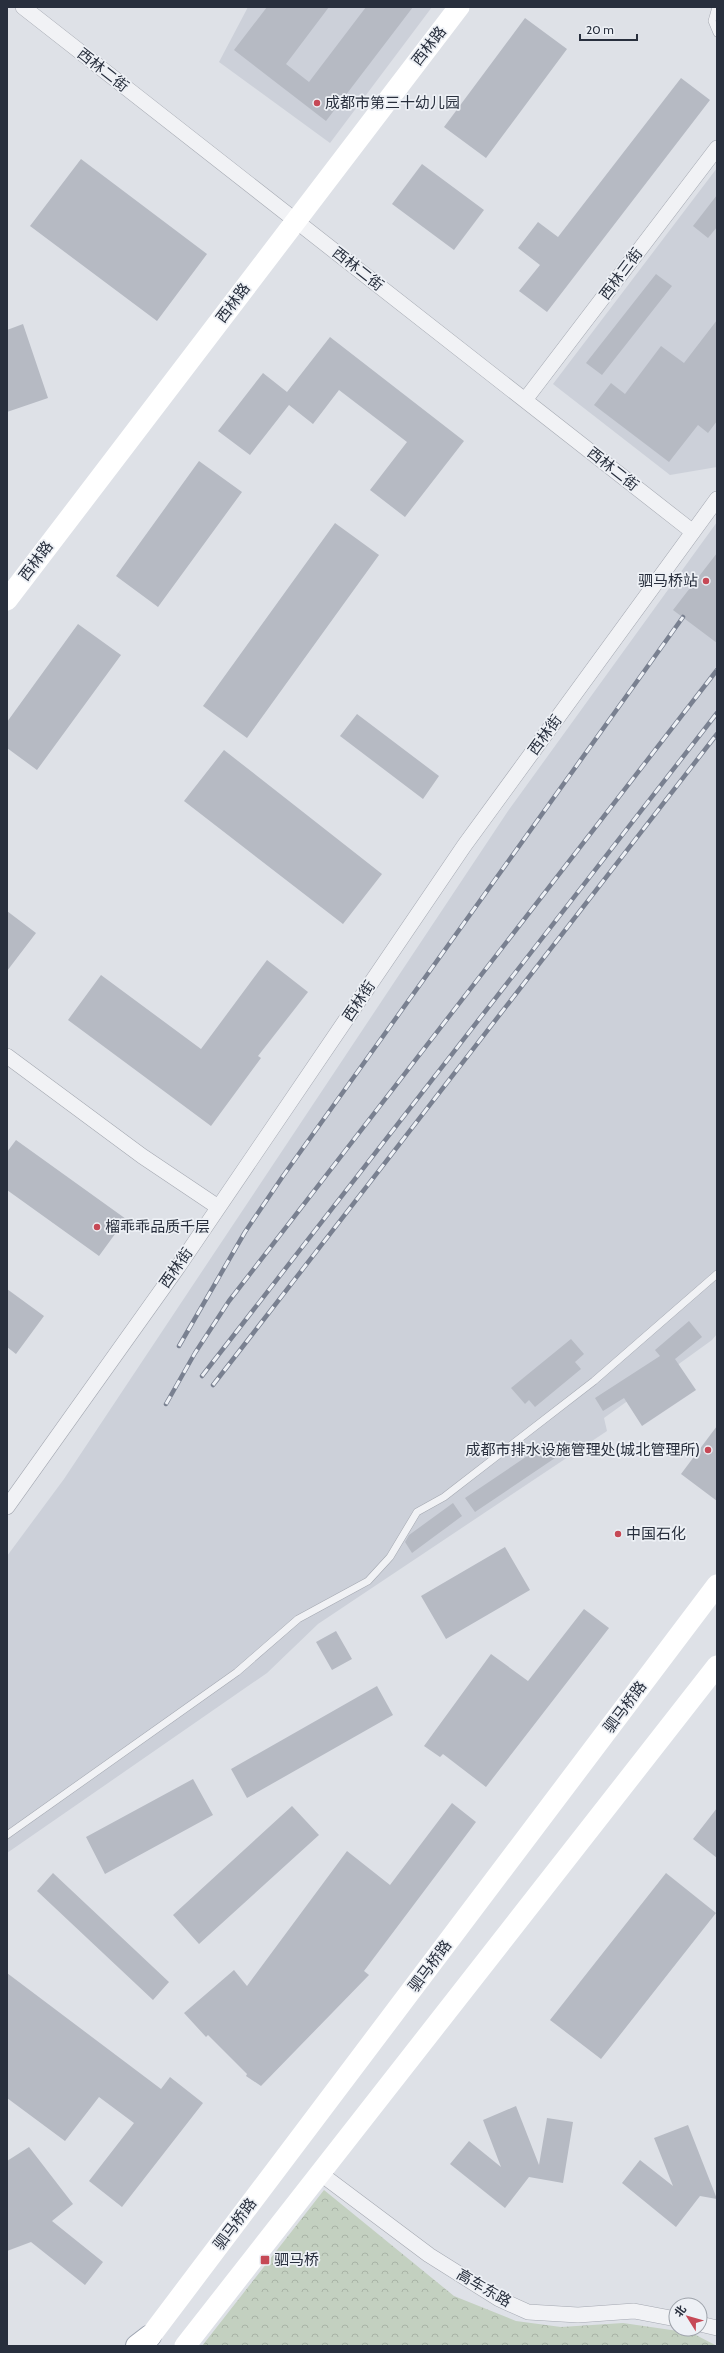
<svg xmlns="http://www.w3.org/2000/svg" width="724" height="2353" font-family="Cabin,'Noto Sans SC',sans-serif">
  <style>
    .built { fill: #ccd0d9 }
    .park { fill: url(#park-crowns) }
    .building { fill: #b6bac3 }
    .lines { fill: none; stroke-linecap: round; stroke-linejoin: round }
    .lane-casing { stroke: #a4a8b1; stroke-width: 8 }
    .street-casing { stroke: #a4a8b1; stroke-width: 16 }
    .primary-casing { stroke: #9ea5b2; stroke-width: 24 }
    .lane { stroke: #f1f2f5; stroke-width: 7 }
    .street { stroke: #f1f2f5; stroke-width: 15 }
    .secondary { stroke: #fff; stroke-width: 21 }
    .primary { stroke: #fff; stroke-width: 22 }
    .rail-casing { stroke: #798090; stroke-width: 4.5 }
    .rail { stroke: #edf0f5; stroke-width: 3; stroke-dasharray: 9; stroke-linecap: butt }
    .poi-dot { fill: #c64956; stroke: #edf0f5; stroke-width: 1.5 }
    .labels { text-anchor: middle; stroke-width: 3.5; stroke-linejoin: round; paint-order: stroke }
    .street-label { font-size: 15px; fill: #282f3d; stroke: #edf0f5 }
    .poi-label { font-size: 15px; fill: #282f3d; stroke: #edf0f5; text-anchor: start }
  </style>
  <defs>
    <pattern id="park-crowns" width="20" height="18" patternUnits="userSpaceOnUse"><rect width="20" height="18" fill="#c3d0c0"/><path d="M2 6a3 3 0 1 1 6 0M12 15a3 3 0 1 1 6 0" fill="none" stroke="#a8b3a6"/></pattern>
  </defs>
  <rect width="100%" height="100%" fill="#dee1e7"/>
  <path class="built" d="M248,7H432L330,143L219,62Z
    M717,168V467L670,475L553,384Z
    M717,522V1334L712,1340L604,1418L607,1431L318,1624L267,1673L7,1853V1556L64,1479L508,811Z"/>
  <path class="park" d="M324,2190L454,2296L516,2321L561,2327L623,2323L692,2333L717,2346H202Z"/>
  <path class="building" d="M267,7H329L286,64L309,82L366,7H413L326,121L234,50Z
    M525,18L567,49L486,158L444,127Z
    M681,78L710,100L547,312L519,291L540,265L518,248L538,222L558,237Z
    M81,159L207,254L157,321L30,226Z
    M422,164L484,210L454,250L392,204Z
    M717,195V227L708,238L693,226Z
    M656,274L672,286L602,375L586,363Z
    M717,320V421L708,433L698,425L669,462L594,405L611,383L625,394L661,346L684,363Z
    M23,324L48,398L7,412V330Z
    M330,337L464,441L405,517L370,490L407,442L339,390L313,424L289,405L250,455L218,431L263,373L287,392Z
    M199,461L242,492L158,607L116,576Z
    M335,523L379,555L247,738L203,706Z
    M717,553V643L673,610Z
    M78,624L121,655L37,770L7,748V722Z
    M357,714L439,776L423,799L340,736Z
    M224,750L382,874L343,924L184,801Z
    M7,911L36,933L7,971Z
    M267,960L308,992L258,1056L261,1058L211,1126L68,1020L101,975L201,1049Z
    M16,1140L126,1219L99,1256L7,1190V1152Z
    M7,1289L44,1316L16,1354L7,1347Z
    M689,1321L702,1337L675,1359L696,1390L642,1426L624,1398L603,1411L595,1398L660,1356L655,1350Z
    M571,1339L584,1354L575,1362L581,1369L535,1407L529,1400L525,1404L511,1388Z
    M717,1426V1501L681,1474Z
    M548,1442L558,1456L475,1512L465,1498Z
    M453,1503L462,1516L412,1553L405,1542L409,1535Z
    M505,1547L530,1590L446,1639L421,1596Z
    M584,1609L609,1628L486,1787L443,1754L440,1757L424,1746L491,1654L528,1681Z
    M336,1631L352,1659L332,1670L316,1642Z
    M377,1686L393,1715L247,1798L231,1769Z
    M193,1779L213,1815L105,1874L86,1837Z
    M452,1803L476,1822L364,1971L369,1975L261,2086L246,2076L247,2074L208,2035L206,2037L184,2013L234,1970L247,1986L347,1851L390,1885Z
    M292,1806L319,1835L199,1944L173,1915Z
    M717,1808V1858L693,1839Z
    M53,1873L169,1982L153,2000L37,1891Z
    M666,1873L716,1913L601,2059L550,2020Z
    M7,1973L161,2089L170,2077L203,2103L122,2207L89,2181L134,2123L99,2097L65,2141L7,2098Z
    M516,2106L539,2165L547,2118L573,2122L563,2183L529,2177L505,2208L450,2164L469,2141L501,2167L483,2120Z
    M688,2125L717,2199L700,2196L676,2227L622,2183L640,2160L673,2186L654,2138Z
    M29,2147L73,2204L52,2221L103,2262L85,2285L31,2242L7,2251V2161Z"/>
  <g class="lines">
    <defs>
      <path id="lane" d="M716,7L712,21L717,33
        M7,1835L237,1672L298,1619L368,1581L390,1557L417,1512L444,1497L594,1381L717,1274"/>
      <path id="street" d="M23,7L693,532
        M525,400L717,148
        M7,1056L142,1156L218,1207
        M7,1507L178,1267L464,846L717,499
        M321,2174L429,2255L499,2299L528,2312L578,2315L634,2311L676,2319
        M700,2324L717,2328"/>
      <path id="primary" d="M137,2346L150,2336"/>
    </defs>
    <use href="#lane" class="lane-casing"/>
    <use href="#street" class="street-casing"/>
    <use href="#primary" class="primary-casing"/>
    <use href="#lane" class="lane"/>
    <use href="#street" class="street"/>
    <path class="secondary" d="M7,600L459,7
      M143,2346L717,1585
      M185,2346L717,1666"/>
    <use href="#primary" class="primary"/>
    <defs>
      <path id="rail" d="M179,1346L245,1232L283,1176L683,617
        M202,1376L717,713
        M213,1385L717,734
        M166,1404L195,1353L229,1301L717,670"/>
    </defs>
    <use href="#rail" class="rail-casing"/>
    <use href="#rail" class="rail"/>
  </g>
  <g class="poi-dot">
    <circle cx="317" cy="103" r="4"/>
    <circle cx="706" cy="581" r="4"/>
    <circle cx="97" cy="1227" r="4"/>
    <circle cx="708" cy="1450" r="4"/>
    <circle cx="618" cy="1534" r="4"/>
    <rect x="260" y="2255" width="10" height="10" rx="2"/>
  </g>
  <g class="labels">
    <g class="street-label">
      <text transform="translate(429 46) rotate(-52)" y="5">西林路</text>
      <text transform="translate(103 70) rotate(38)" y="5">西林二街</text>
      <text transform="translate(358 269) rotate(38)" y="5">西林二街</text>
      <text transform="translate(621 274) rotate(-53)" y="5">西林三街</text>
      <text transform="translate(233 303) rotate(-53)" y="5">西林路</text>
      <text transform="translate(613 469) rotate(38)" y="5">西林二街</text>
      <text transform="translate(36 561) rotate(-53)" y="5">西林路</text>
      <text transform="translate(545 735) rotate(-54)" y="5">西林街</text>
      <text transform="translate(359 1001) rotate(-56)" y="5">西林街</text>
      <text transform="translate(176 1268) rotate(-55)" y="5">西林街</text>
      <text transform="translate(625 1707) rotate(-53)" y="5">驷马桥路</text>
      <text transform="translate(430 1966) rotate(-53)" y="5">驷马桥路</text>
      <text transform="translate(235 2224) rotate(-53)" y="5">驷马桥路</text>
      <text transform="translate(484 2288) rotate(30)" y="5">高车东路</text>
    </g>
    <g class="poi-label">
      <text x="325" y="108">成都市第三十幼儿园</text>
      <text x="698" y="586" text-anchor="end">驷马桥站</text>
      <text x="105" y="1232">榴乖乖品质千层</text>
      <text x="700" y="1455" text-anchor="end">成都市排水设施管理处(城北管理所)</text>
      <text x="626" y="1539">中国石化</text>
      <text x="274" y="2265">驷马桥</text>
    </g>
  </g>
  <rect width="724" height="2353" fill="none" stroke="#282f3d" stroke-width="16"/>
  <g transform="translate(688 2317) rotate(307)"><circle r="19" fill="#edf0f5" stroke="#9ea3ab"/>
  <path d="M0-3L7 15L0 10L-7 15Z" fill="#c64956"/>
  <text y="-6" font-size="11" font-weight="bold" text-anchor="middle" fill="#282f3d">北</text>
  </g>
  <path d="M580 34v6h57v-6" fill="none" stroke="#282f3d" stroke-width="2"/>
  <text x="586" y="34" font-size="12" fill="#282f3d" stroke="#edf0f5" stroke-width="3" paint-order="stroke">20 m</text>
</svg>
